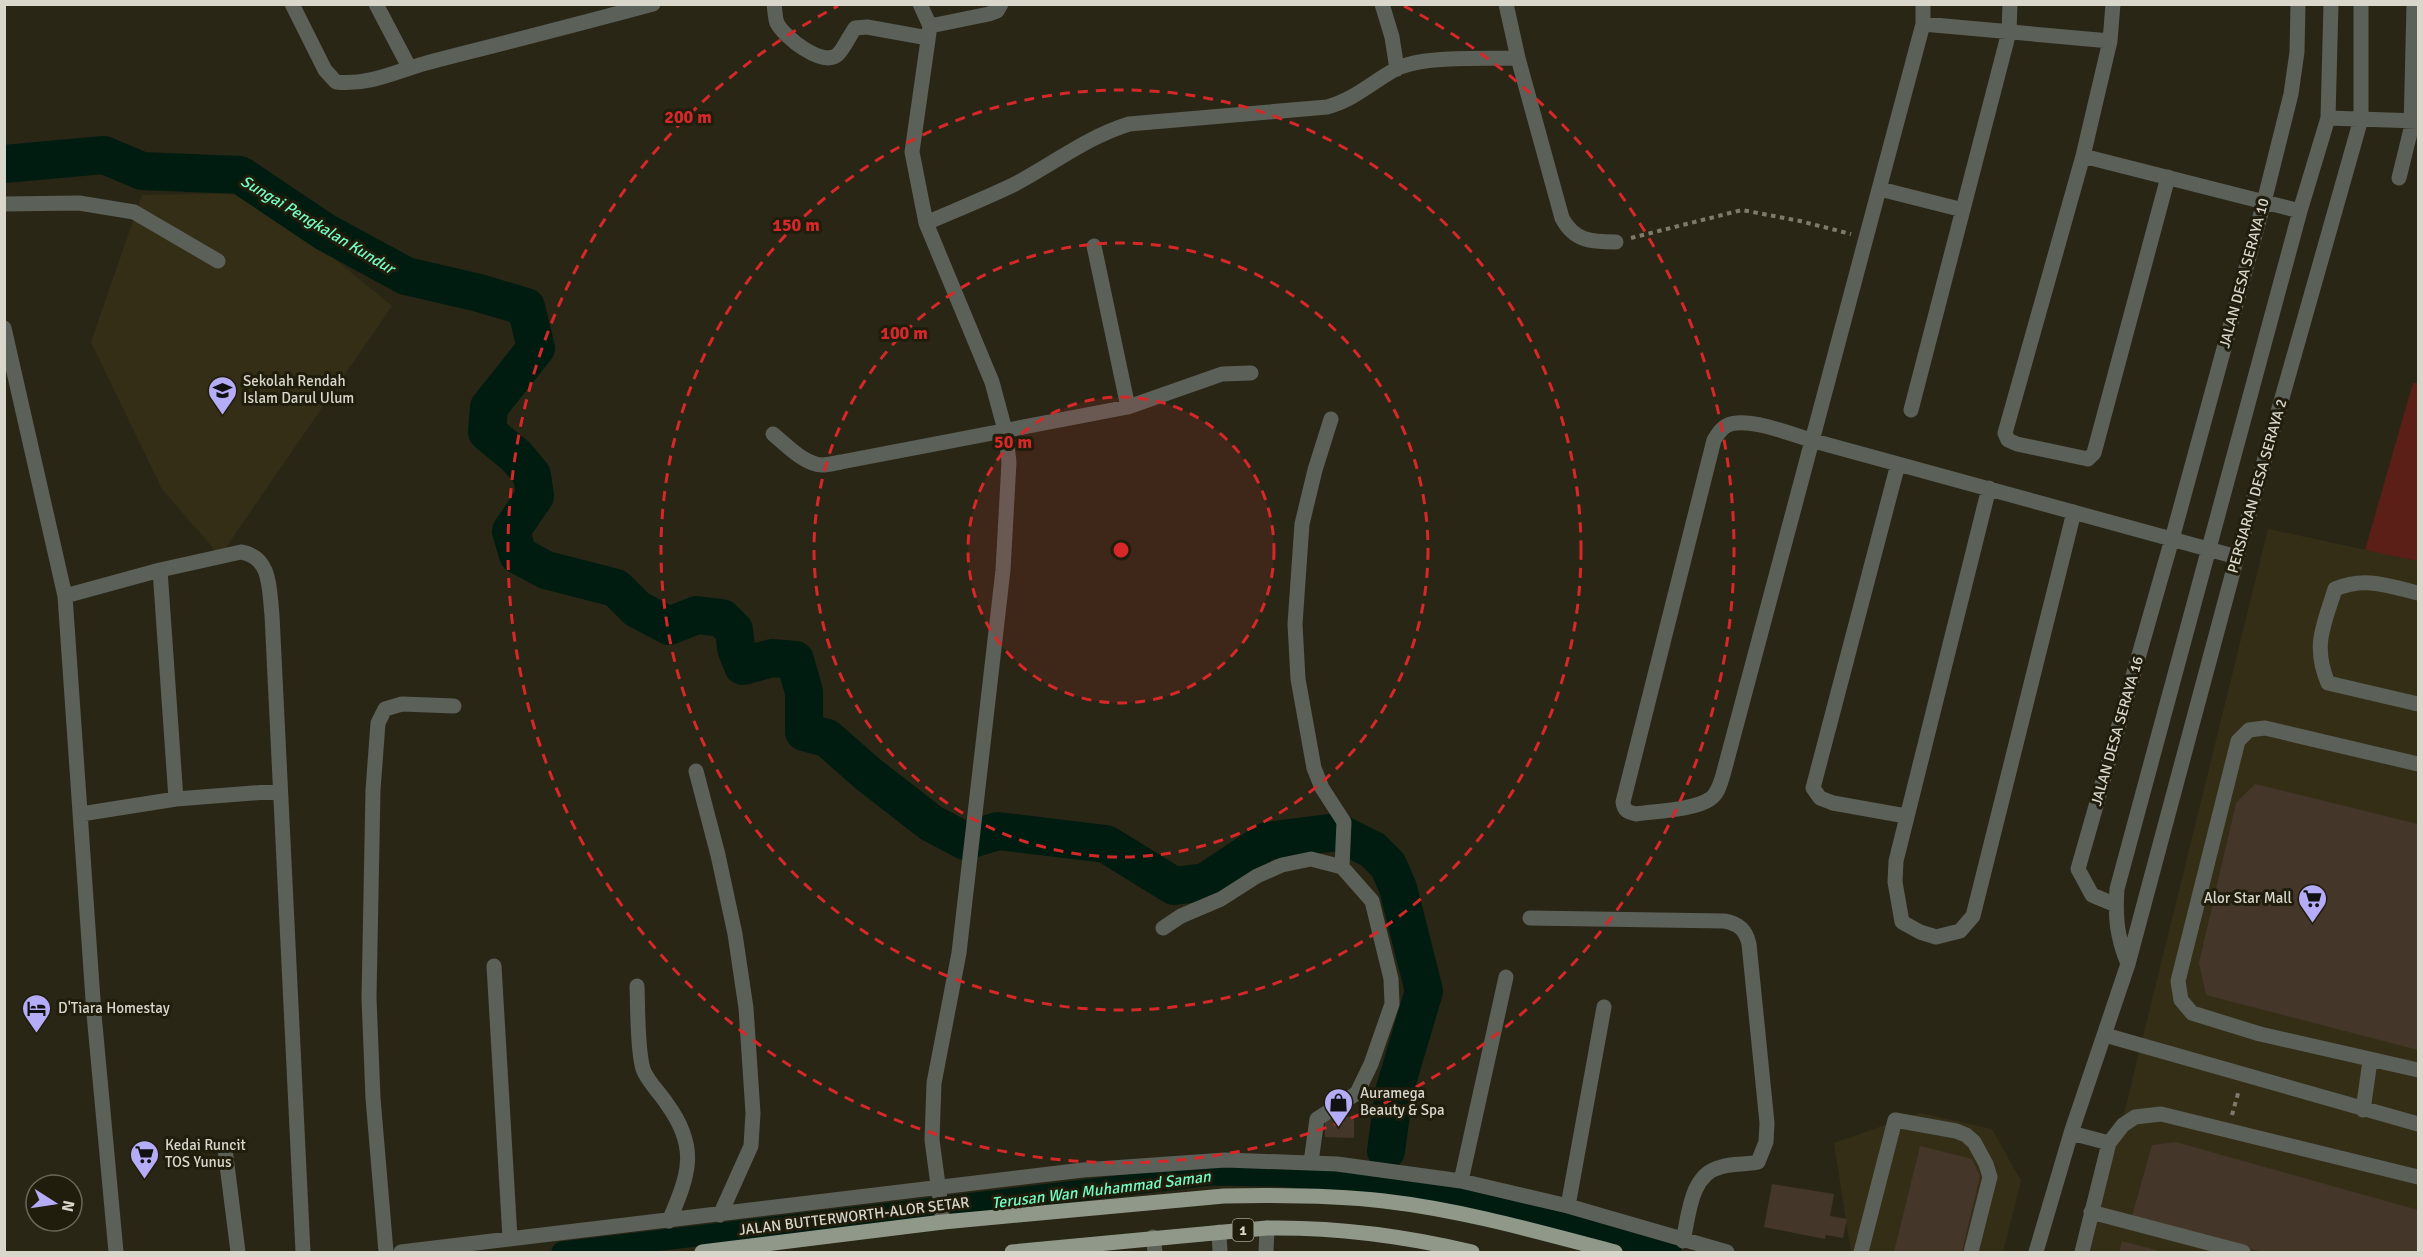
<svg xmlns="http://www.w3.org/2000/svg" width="2423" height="1257" font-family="Signika,sans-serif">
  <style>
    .built { fill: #342e17 }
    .green { fill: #5b1f18 }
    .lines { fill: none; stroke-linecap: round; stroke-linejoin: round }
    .canal { stroke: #001c10; stroke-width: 21 }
    .river { stroke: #001c10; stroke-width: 38 }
    .building { fill: #443629 }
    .path { stroke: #7e7b6d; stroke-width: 4; stroke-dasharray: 4.5 4.5; stroke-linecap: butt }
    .minor { stroke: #5b6058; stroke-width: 15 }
    .major { stroke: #909989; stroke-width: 15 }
    .ring { fill: none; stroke: #d62828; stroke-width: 3; stroke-dasharray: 10 8 }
    .labels { text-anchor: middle; stroke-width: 6; stroke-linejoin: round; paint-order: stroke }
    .shield { fill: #201d0c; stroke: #a29f92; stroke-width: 1.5 }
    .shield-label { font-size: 14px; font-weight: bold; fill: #d9d7cc }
    .street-label { font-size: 15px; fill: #d9d7cc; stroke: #201d0c }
    .poi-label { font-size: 15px; fill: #d9d7cc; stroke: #201d0c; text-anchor: start }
    .water-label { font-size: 16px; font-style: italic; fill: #73fcc3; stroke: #201d0c }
    .centre { fill: #d62828; stroke: #201d0c; stroke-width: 3 }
    .ring-label { font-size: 18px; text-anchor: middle; font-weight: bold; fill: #d62828; stroke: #201d0c; stroke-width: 6; stroke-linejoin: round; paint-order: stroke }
  </style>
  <rect width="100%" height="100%" fill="#2a2616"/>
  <path class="built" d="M245,193L303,233L392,306L220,556L162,489L91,342L142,195Z
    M2268,529L2418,561V1252H2090Z
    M1920,1113L1992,1129L2021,1181L2003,1252H1851L1834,1143Z"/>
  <path class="green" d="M2413,383H2418V561L2365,550Z"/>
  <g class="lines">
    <path class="canal" d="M562,1252L1211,1175L1278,1176L1347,1181L1467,1198L1671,1252"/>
    <path class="river" d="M4,164L104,155L142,171L240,175L325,232L406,276L479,293L526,307L536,348L489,407L487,432L516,456L532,475L535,496L511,531L518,555L546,570L616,588L637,609L669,626L697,615L722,618L734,630L736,648L743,666L772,658L795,660L804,692V732L827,738L868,774L931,823L965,841L998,831L1106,844L1174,886L1205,882L1267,841L1337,832L1373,850L1388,865L1398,888L1424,991L1394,1092L1386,1151"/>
  </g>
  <path class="building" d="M2255,784L2418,824V1050L2206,995L2199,963L2236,803Z
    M1325,1117H1354V1138L1325,1137Z
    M2176,1142L2418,1210V1252H2263L2132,1216L2152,1145Z
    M1920,1146L1972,1159L1980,1176L1962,1252H1894Z
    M1772,1184L1834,1194L1830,1216L1847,1219L1843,1238L1826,1235L1825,1239L1764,1227Z
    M2122,1241L2163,1252H2119Z"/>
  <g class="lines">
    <path class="path" d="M1631,238L1742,210L1800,221L1851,234
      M2232,1115L2239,1090"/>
    <path class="minor" d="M292,4L325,70L336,82C369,86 399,70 430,62C504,43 579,24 653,4
      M376,4L409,67
      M774,4C775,10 775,18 777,23C784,37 822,67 837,55C842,52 850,35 855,28L867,27L928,38
      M920,4L930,26L912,152L926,223L992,382L1005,430L1009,462L1003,570L959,953L934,1083L932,1140L943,1222
      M1382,4L1392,37L1397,69
      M1506,4L1518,58L1562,218C1574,241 1591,242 1616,242
      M1923,4V24L1723,775C1720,784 1718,794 1710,799C1694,810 1656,811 1636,814C1628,812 1624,811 1623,802L1714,440C1717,435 1721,429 1726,426C1746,415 1792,435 1814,441L2237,557
      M2113,4L2110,41L2083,156L2005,433L2008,440L2017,444L2088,459L2094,453L2168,177
      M1923,24L2110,41
      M930,26L989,14L997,11L1001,4
      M2328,118L2418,121
      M2083,156L2300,211
      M2399,178L2411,129L2414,4
      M1880,189L1963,210
      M4,204L79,203L134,212L218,261
      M926,223C956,210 986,198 1015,184C1053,164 1087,137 1129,124L1327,107C1354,100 1372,82 1396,69C1423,55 1487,59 1518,58
      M1094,246L1128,407
      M4,328L65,596L94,1014L116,1252
      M1911,410L2009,32L2010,4
      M1331,419L1315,470L1302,524L1295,624L1298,679L1314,768L1322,788L1344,822L1342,867
      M773,434C786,445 804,464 822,465C828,465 835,463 841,462L1128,407L1222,374L1251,373
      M1898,464L1813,788L1820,798L1833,803L1906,816
      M1989,488L1896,861L1895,882L1902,922L1920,932L1936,937L1960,931L1973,916L2074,512
      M160,570L176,799
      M2418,593C2389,586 2365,576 2335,589C2324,625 2312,645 2328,683L2418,704
      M65,596L160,570L241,552C272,557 269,590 272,615L303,1252
      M2418,764L2265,728L2249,730L2238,741L2178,981L2181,1000L2192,1013L2260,1034L2418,1070
      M696,771L718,855L735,934L746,1008L753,1113L751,1146L720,1215
      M81,814L176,799L280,791
      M2116,905L2092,895L2078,869L2172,539L2264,202L2291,94L2297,52L2298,4
      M1530,918L1724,921C1738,923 1746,930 1749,944L1767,1123L1766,1142L1758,1162C1746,1165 1733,1163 1721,1167C1690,1174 1689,1215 1683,1241
      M1163,928L1181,916L1221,899L1257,876L1282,865L1311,859L1342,867L1372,901L1391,979L1392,1004L1371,1064L1357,1093L1317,1119L1311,1162
      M2128,964C2117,937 2115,918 2117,889L2300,211L2328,118L2331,4
      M494,966L510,1238
      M637,986C638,1009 637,1048 643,1069C647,1081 660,1093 667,1104C699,1148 689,1174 669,1221
      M2105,1035L2418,1124
      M2363,1110L2370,1061
      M2071,1133L2109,1143
      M225,1149L238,1252
      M1461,1181L1506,977
      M1568,1206L1604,1007
      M2091,1212L2243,1252
      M1219,1232L1220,1252
      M1153,1237L1155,1252
      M386,1252L373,1098L369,998L373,790L378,723L385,709L402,704L454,706
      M401,1252L1083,1170L1225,1160L1337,1164L1461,1181L1568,1206L1727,1252
      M1266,1252L1267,1228
      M1861,1252L1895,1120L1956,1131L1966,1135L1974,1142L1986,1164L1990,1177L1971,1252
      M2036,1252L2071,1133L2128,964L2237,557L2361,119V4
      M2082,1252L2109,1143L2123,1125L2135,1117L2161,1114L2418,1177"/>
    <path class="major" d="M702,1252L943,1222L1224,1196C1277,1195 1331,1195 1384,1201C1462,1210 1539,1232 1615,1252
      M1012,1252L1267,1228C1337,1227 1405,1236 1472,1252"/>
  </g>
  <circle cx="1121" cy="550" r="153" fill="#d62828" fill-opacity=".12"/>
  <g class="ring">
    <circle cx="1121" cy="550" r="153"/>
    <circle cx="1121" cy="550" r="307"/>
    <circle cx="1121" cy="550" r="460"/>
    <path d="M1404 6A613 613 0 1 1 838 6"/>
  </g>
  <defs>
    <symbol id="school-pin" viewBox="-11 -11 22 30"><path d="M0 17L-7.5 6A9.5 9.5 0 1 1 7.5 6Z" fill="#b5acf8" stroke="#201d0c"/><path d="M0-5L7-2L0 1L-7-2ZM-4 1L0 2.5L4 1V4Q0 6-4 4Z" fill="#111"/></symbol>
    <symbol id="supermarket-pin" viewBox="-11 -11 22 30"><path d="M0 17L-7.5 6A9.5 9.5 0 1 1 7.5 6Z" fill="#b5acf8" stroke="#201d0c"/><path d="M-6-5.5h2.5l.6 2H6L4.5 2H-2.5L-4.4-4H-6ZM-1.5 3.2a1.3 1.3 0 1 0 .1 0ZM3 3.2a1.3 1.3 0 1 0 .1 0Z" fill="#111"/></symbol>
    <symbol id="hotel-pin" viewBox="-11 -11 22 30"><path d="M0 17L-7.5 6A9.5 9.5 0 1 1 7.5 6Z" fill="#b5acf8" stroke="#201d0c"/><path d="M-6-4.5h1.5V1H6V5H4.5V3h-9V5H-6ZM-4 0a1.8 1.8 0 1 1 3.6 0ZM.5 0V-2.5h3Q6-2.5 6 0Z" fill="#111"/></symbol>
    <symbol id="shop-pin" viewBox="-11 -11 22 30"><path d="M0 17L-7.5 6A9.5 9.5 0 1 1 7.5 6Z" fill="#b5acf8" stroke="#201d0c"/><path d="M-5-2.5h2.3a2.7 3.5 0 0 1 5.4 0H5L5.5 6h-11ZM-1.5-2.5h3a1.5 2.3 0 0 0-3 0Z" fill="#111"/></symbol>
  </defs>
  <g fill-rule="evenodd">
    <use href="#school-pin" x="206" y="374" width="33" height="45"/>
    <use href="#supermarket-pin" x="2296" y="882" width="33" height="45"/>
    <use href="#hotel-pin" x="20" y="992" width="33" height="45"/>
    <use href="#shop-pin" x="1322" y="1086" width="33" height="45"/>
    <use href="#supermarket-pin" x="128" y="1138" width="33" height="45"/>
  </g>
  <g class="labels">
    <rect class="shield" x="1232.5" y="1219" width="21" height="22" rx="4.5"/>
    <g class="shield-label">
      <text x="1243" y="1235">1</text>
    </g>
    <g class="street-label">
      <text transform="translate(2244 273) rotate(-75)" y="5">JALAN DESA SERAYA 10</text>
      <text transform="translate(2257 486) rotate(-74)" y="5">PERSIARAN DESA SERAYA 2</text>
      <text transform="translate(2117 731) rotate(-74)" y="5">JALAN DESA SERAYA 16</text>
      <text transform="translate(854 1216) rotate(-7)" y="5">JALAN BUTTERWORTH-ALOR SETAR</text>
    </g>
    <g class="poi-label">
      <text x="243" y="386">Sekolah Rendah<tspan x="243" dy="17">Islam Darul Ulum</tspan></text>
      <text x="2292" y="903" text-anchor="end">Alor Star Mall</text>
      <text x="58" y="1013">D'Tiara Homestay</text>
      <text x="1360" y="1098">Auramega<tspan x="1360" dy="17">Beauty &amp; Spa</tspan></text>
      <text x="165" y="1150">Kedai Runcit<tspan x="165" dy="17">TOS Yunus</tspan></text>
    </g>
    <g class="water-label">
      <text transform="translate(318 224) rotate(31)" y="6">Sungai Pengkalan Kundur</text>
      <text transform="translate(1101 1189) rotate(-7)" y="6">Terusan Wan Muhammad Saman</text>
    </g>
  </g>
  <circle cx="1121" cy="550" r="9" class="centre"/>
  <g class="ring-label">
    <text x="688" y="123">200 m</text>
    <text x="796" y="231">150 m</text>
    <text x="904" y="339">100 m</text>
    <text x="1013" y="448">50 m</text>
  </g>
  <rect width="2423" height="1257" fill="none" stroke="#d9d7cc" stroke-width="12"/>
  <g transform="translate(54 1203) rotate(102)"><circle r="28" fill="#201d0c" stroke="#6a6759" stroke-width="1.5"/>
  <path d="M0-4.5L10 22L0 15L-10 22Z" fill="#b5acf8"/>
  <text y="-9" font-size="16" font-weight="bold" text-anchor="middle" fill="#d9d7cc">N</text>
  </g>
</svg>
